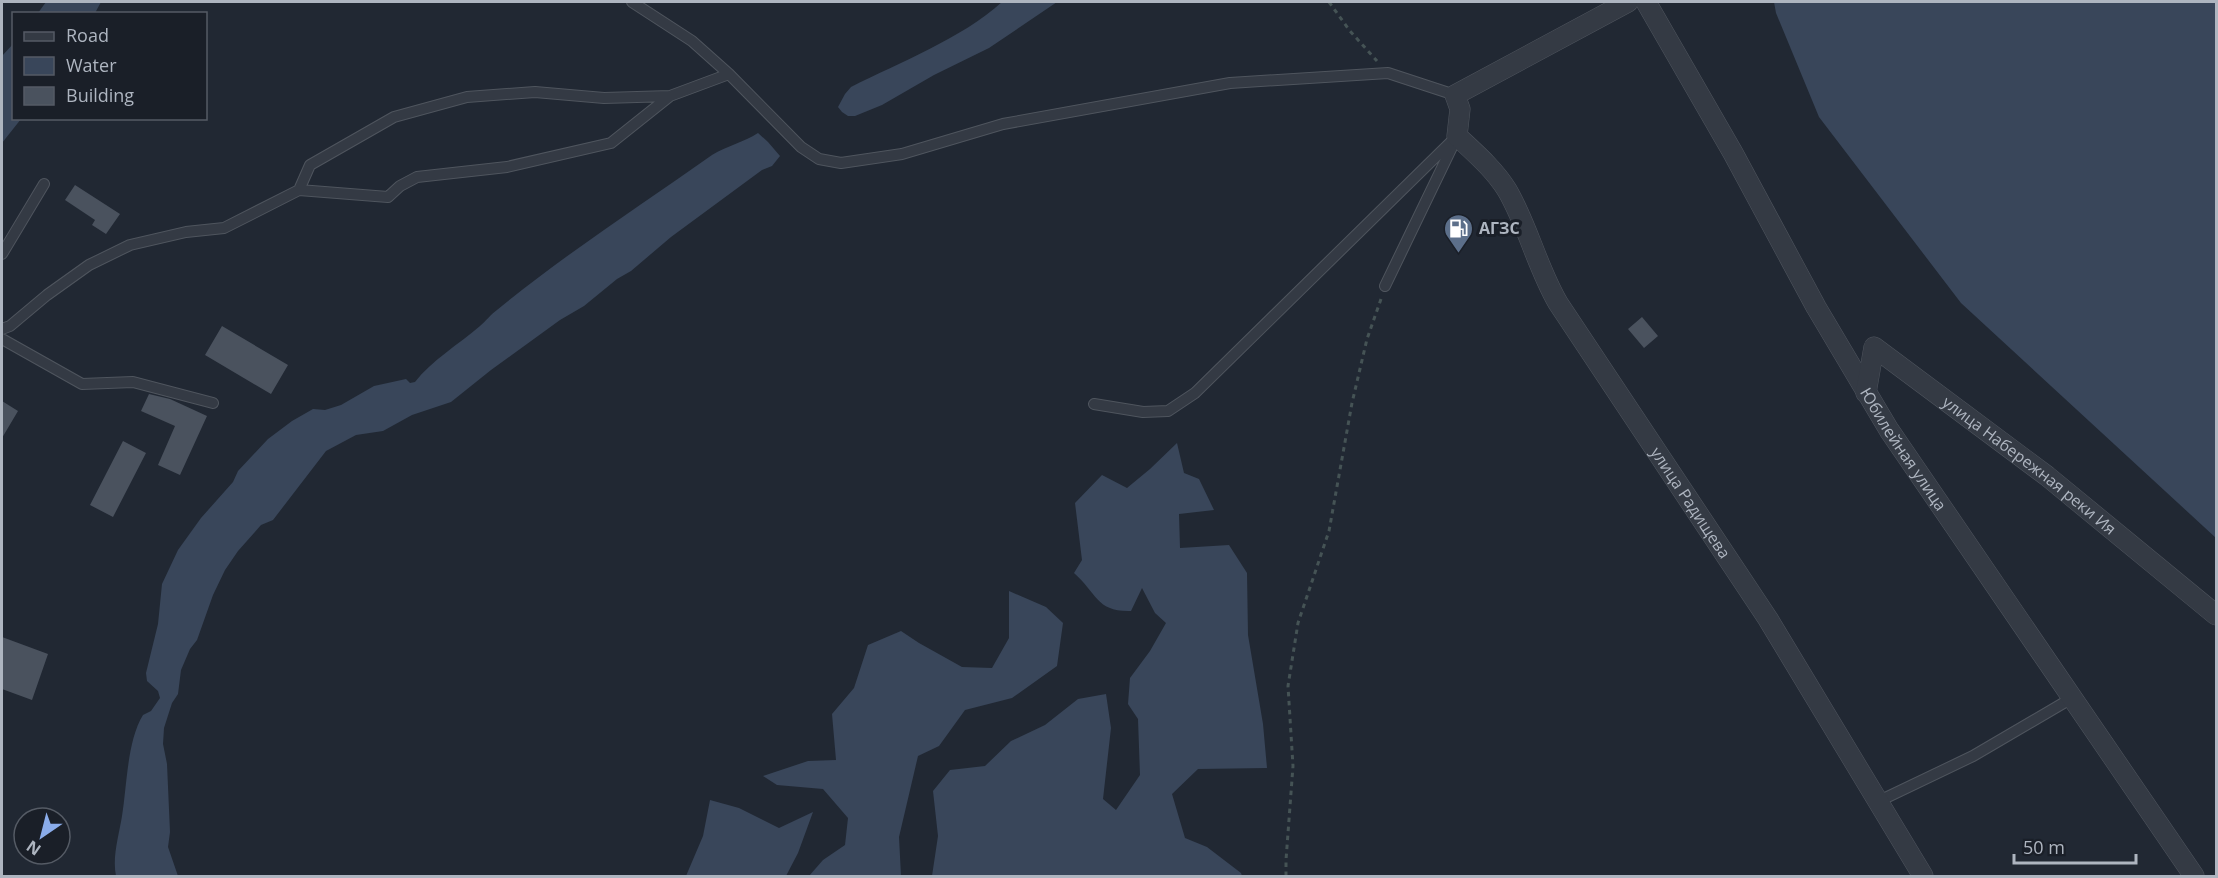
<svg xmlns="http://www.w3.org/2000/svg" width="2218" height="878" font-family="'Open Sans',sans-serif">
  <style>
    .water { fill: #39465a }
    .building { fill: #4a525e }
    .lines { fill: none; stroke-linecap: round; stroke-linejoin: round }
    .service-casing { stroke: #4f555e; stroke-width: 12 }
    .minor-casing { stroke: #4f555e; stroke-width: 21 }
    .path { stroke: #455355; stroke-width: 3; stroke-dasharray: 4.5 4.5; stroke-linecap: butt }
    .service { stroke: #343a44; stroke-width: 10 }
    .minor { stroke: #343a44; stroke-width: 20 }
    .labels { text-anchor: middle; stroke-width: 6; stroke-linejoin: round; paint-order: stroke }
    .poi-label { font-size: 16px; font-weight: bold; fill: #aeb5c0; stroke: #1a1f28; text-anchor: start }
    .street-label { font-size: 16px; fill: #aeb5c0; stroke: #1a1f28 }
  </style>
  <rect width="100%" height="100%" fill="#212833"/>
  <path class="water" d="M46,2H101L95,13H38Z
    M1002,2H1057L989,48L934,75L882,105L855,116H848L842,112L838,107L845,94L851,87C900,62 961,39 1002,2Z
    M1774,2H2216V538L1961,303L1819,117L1776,13Z
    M13,44L14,118L21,119L2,143V56Z
    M758,133L768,142L780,156L772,166L762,170L671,237L631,271L617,279L584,306L560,320L491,370L451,402L412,415L383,431L356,435L326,451L273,520L261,525L238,551L225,570L213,595L197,640L190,649L181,670L178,694L172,703L164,728L163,744L167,764L170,832L168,847L178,876H116C112,857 119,835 122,816C127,786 127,741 143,715L151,711L160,698L158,691L147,681L146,673L158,624L162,584L178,550L201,518L233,482L238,471L268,439L292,421L313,409L325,410L341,405L374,386L406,379L410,383L415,382C431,361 459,344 480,326C486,321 491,314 497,310C565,254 640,206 712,155C727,146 744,142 758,133Z
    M1177,443L1184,473L1199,479L1214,510L1179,514L1180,548L1229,545L1247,573L1248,635L1263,724L1267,768L1198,769L1172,794L1185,838L1207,847L1241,873L1242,876H932L938,836L933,791L950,770L985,766L1011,741L1045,725L1078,699L1106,694L1111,728L1103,799L1116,810L1140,775L1138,719L1128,704L1130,678L1150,651L1166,623L1155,613L1142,588L1131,611C1096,612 1097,593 1074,573L1082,560L1075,503L1102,475L1127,488L1150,469Z
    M1009,591L1046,607L1063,623L1057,666L1012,698L965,710L939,746L918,756L899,837L901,876H809L823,860L845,845L848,818L823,789L777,785L763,776L808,761L836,760L832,714L854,688L868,645L901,631L919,643L962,667L992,668L1009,638Z
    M710,800L739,808L779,828L813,812L798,853L786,876H686L703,836Z"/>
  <path class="building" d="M75,185L120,214L106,234L92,225L95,220L65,200Z
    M1642,317L1658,336L1644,348L1628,329Z
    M222,326L288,365L271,394L205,355Z
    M149,394L170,399L207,416L180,475L158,465L175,426L141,411Z
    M2,401L18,411L2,438Z
    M123,441L146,453L113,517L90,505Z
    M2,637L48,654L32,700L2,689Z"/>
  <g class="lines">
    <defs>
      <path id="service" d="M632,2L692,41L729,74L801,147L819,159L841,163L902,154L1003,124L1230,83L1388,73L1455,95
        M299,190L310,165L394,117L467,97L535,92L604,98L670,96L729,74
        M2,254L44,184
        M1385,286L1454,143
        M2,329L10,326L47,295L89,265L130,245L186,232L224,228L299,190L388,197L400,186L417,177L507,167L611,143L670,96
        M2,339L82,384L133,382L213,403
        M1094,404L1143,412L1168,411L1195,393L1457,136
        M1877,802L1973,756L2072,698"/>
      <g id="minor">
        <path id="s1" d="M1628,2L1455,95L1460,109L1457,136C1475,153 1494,169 1507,190C1528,226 1537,267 1558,303L1768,619L1923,876"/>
        <path id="s2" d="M1646,2L1733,153L1816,307L1889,430L2194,876"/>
        <path id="s3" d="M1866,393L1874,347L2047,476L2216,615"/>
      </g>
    </defs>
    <use href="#service" class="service-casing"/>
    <use href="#minor" class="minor-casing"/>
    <path class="path" d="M1329,2L1350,31L1377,61
      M1286,876V860L1293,766L1288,686L1298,623L1329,531L1352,403L1367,339L1381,299"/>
    <use href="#service" class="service"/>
    <use href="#minor" class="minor"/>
  </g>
  <defs>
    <symbol id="fuel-pin" viewBox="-11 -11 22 30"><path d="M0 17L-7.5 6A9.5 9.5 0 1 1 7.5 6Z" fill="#5c6f8a" stroke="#1a1f28"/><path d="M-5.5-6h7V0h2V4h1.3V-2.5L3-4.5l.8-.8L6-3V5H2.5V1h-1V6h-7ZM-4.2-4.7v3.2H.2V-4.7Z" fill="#fff"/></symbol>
  </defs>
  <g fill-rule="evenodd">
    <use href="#fuel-pin" x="1442" y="212" width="33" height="45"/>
  </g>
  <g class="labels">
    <g class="poi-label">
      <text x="1479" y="234">АГЗС</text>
    </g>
    <g class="street-label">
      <text dy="6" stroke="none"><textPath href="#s2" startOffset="516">Юбилейная улица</textPath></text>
      <text dy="6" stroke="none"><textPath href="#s3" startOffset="242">улица Набережная реки Ия</textPath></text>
      <text dy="6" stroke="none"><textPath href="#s1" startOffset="676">улица Радищева</textPath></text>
    </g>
  </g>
  <rect width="2218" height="878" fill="none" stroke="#aeb5c0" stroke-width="6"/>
  <rect x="12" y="12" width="195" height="108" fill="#1a1f28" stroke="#555b65" stroke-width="1.5"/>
  <rect x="24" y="32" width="30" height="9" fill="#343a44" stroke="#555b65" stroke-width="1.5"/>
  <text x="66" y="42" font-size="18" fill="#aeb5c0">Road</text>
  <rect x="24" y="57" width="30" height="18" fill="#39465a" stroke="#555b65" stroke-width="1.5"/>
  <text x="66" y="72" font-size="18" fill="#aeb5c0">Water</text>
  <rect x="24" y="87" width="30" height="18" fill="#4a525e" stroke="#555b65" stroke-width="1.5"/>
  <text x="66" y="102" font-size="18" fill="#aeb5c0">Building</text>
  <g transform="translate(42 836) rotate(215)"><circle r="28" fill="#1a1f28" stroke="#555b65" stroke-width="1.5"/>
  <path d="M0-4.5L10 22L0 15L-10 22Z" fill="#8aacea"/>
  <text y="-9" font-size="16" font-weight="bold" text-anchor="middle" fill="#aeb5c0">N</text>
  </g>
  <path d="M2014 854v9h122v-9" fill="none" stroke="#aeb5c0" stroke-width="3"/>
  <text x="2023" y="854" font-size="18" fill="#aeb5c0" stroke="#1a1f28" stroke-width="4.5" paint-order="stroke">50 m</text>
</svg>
